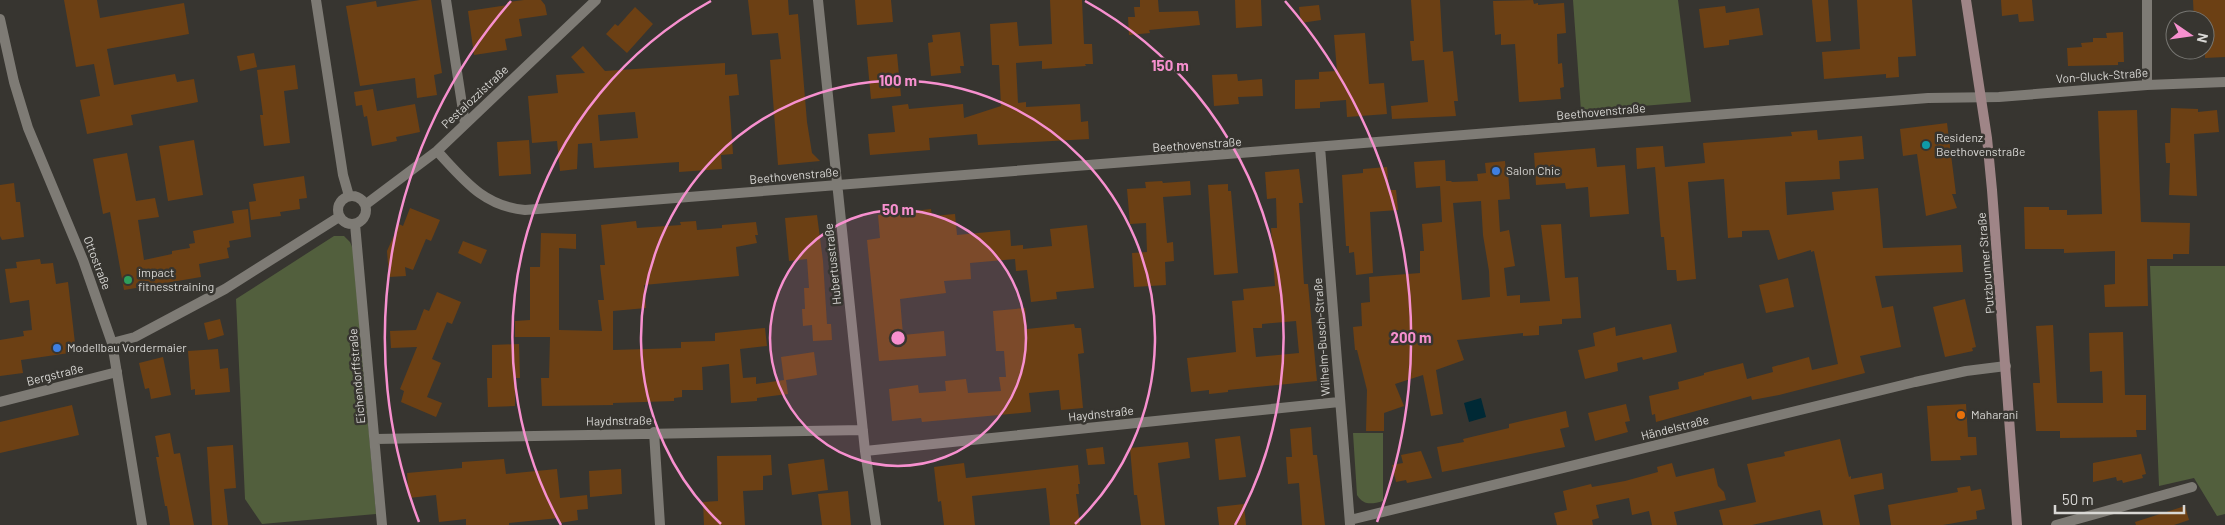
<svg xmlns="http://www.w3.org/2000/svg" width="2225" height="525" font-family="Barlow,sans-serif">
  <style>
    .green { fill: #525f3d }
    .water { fill: #002935 }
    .building { fill: #6c4014; fill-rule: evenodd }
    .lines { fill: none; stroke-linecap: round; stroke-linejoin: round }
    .minor { stroke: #7e7b75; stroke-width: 10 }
    .tertiary { stroke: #7e7b75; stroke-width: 10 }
    .secondary { stroke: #9f8587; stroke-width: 10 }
    .ring { fill: none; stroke: #f790cf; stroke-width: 2.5 }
    .culture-dot { fill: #0f9aa8; stroke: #373530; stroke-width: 2 }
    .shop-dot { fill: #3f7fe0; stroke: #373530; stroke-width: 2 }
    .leisure-dot { fill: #2e9e5b; stroke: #373530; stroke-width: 2 }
    .food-dot { fill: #e8710a; stroke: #373530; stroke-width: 2 }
    .labels { text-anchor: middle; stroke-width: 5; stroke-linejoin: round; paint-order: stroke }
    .street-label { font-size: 12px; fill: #d8d7d4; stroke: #373530 }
    .poi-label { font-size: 12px; fill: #d8d7d4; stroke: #373530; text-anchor: start }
    .centre { fill: #f790cf; stroke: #373530; stroke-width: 2.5 }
    .ring-label { font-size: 15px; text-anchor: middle; font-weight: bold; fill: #f790cf; stroke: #373530; stroke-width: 5; stroke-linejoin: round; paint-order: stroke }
  </style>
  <rect width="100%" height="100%" fill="#373530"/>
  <path class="green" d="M1573,0H1678L1691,102L1581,111Z
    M334,236H344L350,242L353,249L376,514L262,524L245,499L236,299Z
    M2150,266H2225V514L2217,516L2194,478L2159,486Z
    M1353,433H1383V501C1372,504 1364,506 1357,495Z"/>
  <path class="water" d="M1481,398L1486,417L1469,422L1464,403Z"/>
  <path class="building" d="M64,0H97L100,18L184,3L189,34L107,49L114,85L175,74L177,82L194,79L198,102L131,115L133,125L87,134L80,100L100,96L94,64L76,67Z
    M420,0H431L442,73L434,75L437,95L417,98L415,78L360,86L346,6L376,1L377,7Z
    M524,0H541L545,5L547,15L519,19L522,36L505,39L507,50L474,55L468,11L508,5L507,2Z
    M748,0H788L789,15L798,14L807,122L812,153L820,161L778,165L770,60L781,59L778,33L752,35Z
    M855,0H891L893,22L857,25Z
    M1050,0H1082L1084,44H1092L1093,64H1085L1086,66L1042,69V61L1016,63L1018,103L1026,102V107L1080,104L1081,122L1088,121L1089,139L978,145L977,134L929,138L930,150L870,155L868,134L895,132L892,106L908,104L909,109L963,104L964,118L1001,106L999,65H992L990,24L1017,22L1019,46L1052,44Z
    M1140,0H1158L1159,12L1198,11L1200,25L1149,30L1150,33L1129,35L1128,17H1135L1134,7H1140Z
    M1235,0H1261L1262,26L1236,28Z
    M1411,0H1440L1443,52L1453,51L1458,101H1454L1456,116L1392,119L1391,106L1428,102L1424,60L1412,61L1410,41H1414Z
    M1533,0L1534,4L1538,3V5L1564,3L1566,33L1557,34L1558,64L1562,63L1564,87L1560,88L1561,99L1519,102L1515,44L1501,45V34L1495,35L1493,1Z
    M1812,0H1828L1831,41L1816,42Z
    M1857,0H1912L1916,56L1898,57L1899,77L1886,78V74L1824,79L1822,52L1860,49Z
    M2001,0H2032L2034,21L2019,22L2018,14L2002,16Z
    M2193,0H2225V57L2205,58V20H2194Z
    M1319,5L1321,20L1301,23L1299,7Z
    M1725,6L1726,13L1759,8L1763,35L1729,40V45L1704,48L1699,9Z
    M635,7L653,24L627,53L606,34L615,24L618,26Z
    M960,32L964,66H960L961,73L931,76L928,43L933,42L932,35Z
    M2123,32L2124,62H2118V65L2068,66L2067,48L2082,47L2081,43L2093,42V38H2107L2106,33Z
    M1365,33L1369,84L1384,83L1387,114L1347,117L1346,100L1320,102V108L1295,109V80L1319,79V72L1337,71L1334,35Z
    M583,46L605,71L725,63V75L737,74L739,95L729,96L733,154L721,155L722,169L679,172V162L594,168L592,143L578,144L577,169L560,171L557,141L532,143L528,96L558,93L556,75L585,73L571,57ZM635,112L638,138L600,141L598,115Z
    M254,53L257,67L240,71L237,56Z
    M897,54L901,96L871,99L867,57Z
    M295,65L298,89L284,91L290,143L264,146L260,115H263L257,70Z
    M1237,74L1238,81L1262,79L1263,96L1238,97L1239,104L1214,106L1212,75Z
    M373,89L377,111L415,104L420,132L396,137L397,141L372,146L367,116L364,117L362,105L356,106L354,92Z
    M2171,108L2198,109V112L2217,110L2219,132L2194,134L2197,196L2169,195L2170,163H2166L2165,143H2170Z
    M2137,110L2141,222L2190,223L2189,254H2173V259H2147L2148,306L2105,307L2104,285L2115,284V251L2064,253V249H2025L2024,207H2049V210H2067V215L2102,214L2098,111Z
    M1947,123L1956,194H1952L1957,208L1926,216L1917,154L1903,156L1900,129Z
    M1817,130L1818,140L1862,136L1864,159L1839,161L1840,179L1785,182L1787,215L1834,210L1832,192L1878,188L1883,248L1961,245L1963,272L1875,276L1882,308L1893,306L1901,347L1860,356L1865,373L1779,395L1752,400L1751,396L1656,422L1655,414L1652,415L1649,396L1679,389L1678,382L1704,375V373L1743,363L1747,379L1773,372L1772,367L1809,357L1812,370L1838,364L1814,251L1811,252V250L1778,260L1769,230L1742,231V237L1728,238L1724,179L1688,182L1696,279L1677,281L1676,270H1667L1664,237H1661L1655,167L1637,169L1636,148L1663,146L1665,167L1705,163L1703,143L1792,136L1791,132Z
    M194,140L203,195L168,201L159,146Z
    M529,140L531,174L499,176L497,142Z
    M1595,148L1597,167L1625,165L1629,214L1590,217L1588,187L1566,189L1565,183L1536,185L1534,153Z
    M127,153L136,201L155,198L159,217L138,220L144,260L172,254V251L190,248L189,244L195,243L193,231L234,223L232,211L248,209L251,237L229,241L230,247L227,248L229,258L199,264L201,277L124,290L110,212L103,214L93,159Z
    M1445,160L1446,181H1451L1452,182L1478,181L1477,174L1486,173L1485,163L1505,161L1506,172H1508L1510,199L1498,200L1500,232L1509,230L1515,266L1504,268L1507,296L1520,295V303L1550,301L1541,225L1561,224L1565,278L1578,277L1581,318L1562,319V324L1539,326V335L1523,336V333L1457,340L1464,360L1436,370L1443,414L1431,416L1423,375L1395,384L1404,406L1384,413V431H1366L1367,390L1357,350H1355L1353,327L1362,326L1361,303L1370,302L1369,277L1420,273V251H1424L1422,224L1442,222L1440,186L1416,188L1414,162ZM1481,201L1483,235L1489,271L1490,297L1462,300L1453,203Z
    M1387,167L1389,190H1396L1398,210L1370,212L1373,273L1356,275L1354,252L1349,253V246H1346L1342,175L1363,173V169Z
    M1299,169L1303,203H1299L1304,284H1308L1317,381L1228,390V392L1209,394V390L1191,392L1187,358L1236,352L1232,301L1244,300L1243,289L1275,286L1271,228H1277L1276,198L1267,199L1265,172ZM1296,321L1299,353L1256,357L1253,328H1262V324Z
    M304,176L307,198L299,199L300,209L280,212L281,216L251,220L249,202L256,201L253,184Z
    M1162,181L1163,183L1190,181L1191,195L1163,197L1167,243L1173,242L1174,261L1165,262L1166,285L1134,287L1132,253L1147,252L1146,223L1130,224L1127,189L1146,188L1145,182Z
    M14,183L16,202H20L24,237L2,240L0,236V185Z
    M1228,184V191H1231L1238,273L1214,275L1208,185Z
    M410,208L440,220L431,241L426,239L413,270L405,267L406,276L389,277L387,251L399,224L403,226Z
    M931,209L932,216L955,214L957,235L1010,230L1011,246L1023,245V249L1052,246L1050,229L1087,225L1094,288L1056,292L1057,299L1031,302L1027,270L1016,271L1015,259L970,263L971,279L944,281L946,293L900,299L903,335L944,331L946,356L879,361L867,240L880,238L878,215Z
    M817,215L823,261L827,324H831L832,340L813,341L812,325L803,326L802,309H805L804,288H809L807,259L789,261L785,218Z
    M636,221L637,228L681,225L680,222L696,221L697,230L722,228V225L756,222L758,235H755L757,243L736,247L739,276L644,285L646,308L613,311V350L681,348V342L715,341V333L765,328L767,346L740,349L743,378L756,377V384L784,380L781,357L814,352L817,375L786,380L788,394L757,398V401L731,403L729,364L702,367L703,390H682V397L674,398V401L613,403V405L542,406L541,378H549L550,337H515V321L530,320V267H540L541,233L576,234V249L559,248V330L602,331L598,300H604L600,265H605L601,225Z
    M463,241L487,250L481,264L458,253Z
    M40,259L41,264L53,263L56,284L68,282L76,352L21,360L23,373L0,376V340L24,336L23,331L32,330L29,300L10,303L5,269L17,268L16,262Z
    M1788,278L1794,307L1766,313L1759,285Z
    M437,292L461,302L452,324L447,322L432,359L441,363L427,397L442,403L436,417L401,402L404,391L400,389L417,347L391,348L390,331L416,330L424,309L429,311Z
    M1965,299L1976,347L1972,348L1973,351L1945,357L1933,307Z
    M1025,308L1027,329L1074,324L1075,328H1081L1084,353L1078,354L1083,408L1061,410L1059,390L1029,393L1031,412L922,422L921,418L892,421L889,389L918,385L919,393L946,391L945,381L966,379L968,393L1001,391L999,377H1006L1004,351H996L993,311Z
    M220,319L224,335L208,340L204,323Z
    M1671,324L1677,352L1643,360L1642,357L1617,363L1618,371L1585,379L1578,350L1595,346L1593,333L1615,327L1616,336Z
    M2053,325L2057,403H2103L2102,371L2090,372L2089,333L2123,332L2125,395H2146V430H2136L2137,437L2060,438V431H2036L2033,383H2040L2036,326Z
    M519,344L520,378H515V406L488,407L487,378H492V345Z
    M218,349L220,369L228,368L230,392L195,395V389L191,390L188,351Z
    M163,357L171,395L151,399L149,388L145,389L139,363Z
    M1626,404L1630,421L1625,422L1628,432L1595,441L1588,413Z
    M1966,404L1968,437H1976L1977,455L1960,456L1961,460L1931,461L1927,406Z
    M72,405L79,435L0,453V422Z
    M1566,411L1569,427L1560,429L1565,447L1442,472L1437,447L1464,442L1463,439L1509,428V424Z
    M1311,427L1313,455H1317L1325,525H1302L1299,483L1288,484L1286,457H1292L1290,429Z
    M170,433L174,454L180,453L194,525H170L167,506H165L156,457H159L155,436Z
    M1240,436L1246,477L1219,480L1215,439Z
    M1840,439L1849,477L1851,476V479L1882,473L1884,489L1854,495L1860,525H1823L1820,510L1752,525H1723L1719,510L1756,502L1747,464L1785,456L1784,452Z
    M1188,442L1190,458L1158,463L1165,525H1141L1137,495H1134L1130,448Z
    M233,445L236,488L224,489L228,525H212L207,447Z
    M1103,447L1105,464L1088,465L1086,449Z
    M1421,451L1432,478L1407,483L1406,480L1396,482L1392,465L1403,463L1401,455Z
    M2141,454L2146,474L2142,475L2143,478L2123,483L2122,480L2117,481L2116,477L2093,482V463Z
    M771,455L772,475L763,476V490L743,491L745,525H704L703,502L718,501L717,456Z
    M504,459L506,474L557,469L560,498L587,495L588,509L577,510L578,520L560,523L559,518L509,523V525H466V519L439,522L436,495L409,498L407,473L462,468V462Z
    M824,459L828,490L792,495L788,464Z
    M964,463L966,478L1078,465L1080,484H1078L1079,494H1076L1080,525H1050L1046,488L972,496L975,525H944L941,501L938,502L934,467Z
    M1672,463L1676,477L1714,468L1718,486L1724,492L1726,500L1674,512L1677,525H1652L1649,511L1632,515L1629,498L1596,505L1599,518L1592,520L1593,525H1557L1554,513L1567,510L1563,491L1591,484L1592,487L1625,481L1658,472L1657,467Z
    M621,469L622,494L590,497L589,471Z
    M1970,486L1971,491L1981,489L1985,509L1976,511L1977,519L1943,525H1891L1888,505L1958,492L1957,488Z
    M848,491L851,525H822L818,494Z
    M1244,504L1246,525H1219L1217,507Z
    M2185,506L2189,520L2174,525H2136L2135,522Z"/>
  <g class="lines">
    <path class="minor" d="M316,0L343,175L349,196
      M446,0L465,124
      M818,0L865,451L876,525
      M2147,0V85
      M1320,147L1350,524
      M437,151C464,180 483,206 525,210L1928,98L1999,97L2147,85L2225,82
      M338 210a14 14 0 1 1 28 0a14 14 0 1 1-28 0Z
      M365,205L437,151L596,0
      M355,224L382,525
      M112,343L135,337L225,289L339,217
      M0,402L117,372
      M654,432L660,525
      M376,439L863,430
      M865,451L1339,402
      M1350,520L1915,382L1966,371L2006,366
      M2056,525L2192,487"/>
    <path class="tertiary" d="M0,19L14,82L28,128L83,260L112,343L142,525"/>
    <path class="secondary" d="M1966,0L1987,138L1992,190L2017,525"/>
  </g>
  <circle cx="898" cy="338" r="128" fill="#f790cf" fill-opacity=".12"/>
  <g class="ring">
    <circle cx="898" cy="338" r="128"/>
    <path d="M721 524A257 257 0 1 1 1075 524"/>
    <path d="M561 525A385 385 0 0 1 711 1M1085 1A385 385 0 0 1 1235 525"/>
    <path d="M419 522A513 513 0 0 1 511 1M1285 1A513 513 0 0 1 1377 522"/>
  </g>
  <circle class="culture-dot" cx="1926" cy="145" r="5"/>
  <g class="shop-dot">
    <circle cx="1496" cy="171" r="5"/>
    <circle cx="57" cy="348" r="5"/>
  </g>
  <circle class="leisure-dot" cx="128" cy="280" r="5"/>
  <circle class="food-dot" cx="1961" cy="415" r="5"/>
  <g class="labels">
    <g class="street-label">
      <text transform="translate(2102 76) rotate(-4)" y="4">Von-Gluck-Straße</text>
      <text transform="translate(475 97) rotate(-43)" y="4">Pestalozzistraße</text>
      <text transform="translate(1601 112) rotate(-5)" y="4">Beethovenstraße</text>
      <text transform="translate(1197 145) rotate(-4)" y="4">Beethovenstraße</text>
      <text transform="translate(794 176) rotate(-5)" y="4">Beethovenstraße</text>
      <text transform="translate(97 263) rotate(69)" y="4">Ottostraße</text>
      <text transform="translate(1986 263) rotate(-95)" y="4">Putzbrunner Straße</text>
      <text transform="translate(833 264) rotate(-96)" y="4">Hubertusstraße</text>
      <text transform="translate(1322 337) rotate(-94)" y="4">Wilhelm-Busch-Straße</text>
      <text transform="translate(55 375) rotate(-14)" y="4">Bergstraße</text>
      <text transform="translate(357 376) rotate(-95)" y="4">Eichendorffstraße</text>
      <text transform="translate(1101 414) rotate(-6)" y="4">Haydnstraße</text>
      <text transform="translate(619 421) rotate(-1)" y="4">Haydnstraße</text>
      <text transform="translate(1675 428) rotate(-14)" y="4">Händelstraße</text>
    </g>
    <g class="poi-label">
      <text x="1936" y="142">Residenz<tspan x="1936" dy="14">Beethovenstraße</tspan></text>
      <text x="1506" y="175">Salon Chic</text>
      <text x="138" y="277">impact<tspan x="138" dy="14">fitnesstraining</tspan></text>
      <text x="67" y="352">Modellbau Vordermaier</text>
      <text x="1971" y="419">Maharani</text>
    </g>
  </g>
  <circle cx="898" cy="338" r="8" class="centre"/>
  <g class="ring-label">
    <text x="1170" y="71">150 m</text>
    <text x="898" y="86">100 m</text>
    <text x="898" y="215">50 m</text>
    <text x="1411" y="343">200 m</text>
  </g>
  <g transform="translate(2190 35) rotate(103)"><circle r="24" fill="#373530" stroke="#777672"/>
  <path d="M0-4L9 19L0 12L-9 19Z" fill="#f790cf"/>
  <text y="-8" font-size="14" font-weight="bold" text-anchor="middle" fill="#d8d7d4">N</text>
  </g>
  <path d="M2055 505v8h129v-8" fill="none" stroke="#d8d7d4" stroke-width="2.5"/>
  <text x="2062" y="505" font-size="15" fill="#d8d7d4" stroke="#373530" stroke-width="4" paint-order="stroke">50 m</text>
</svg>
